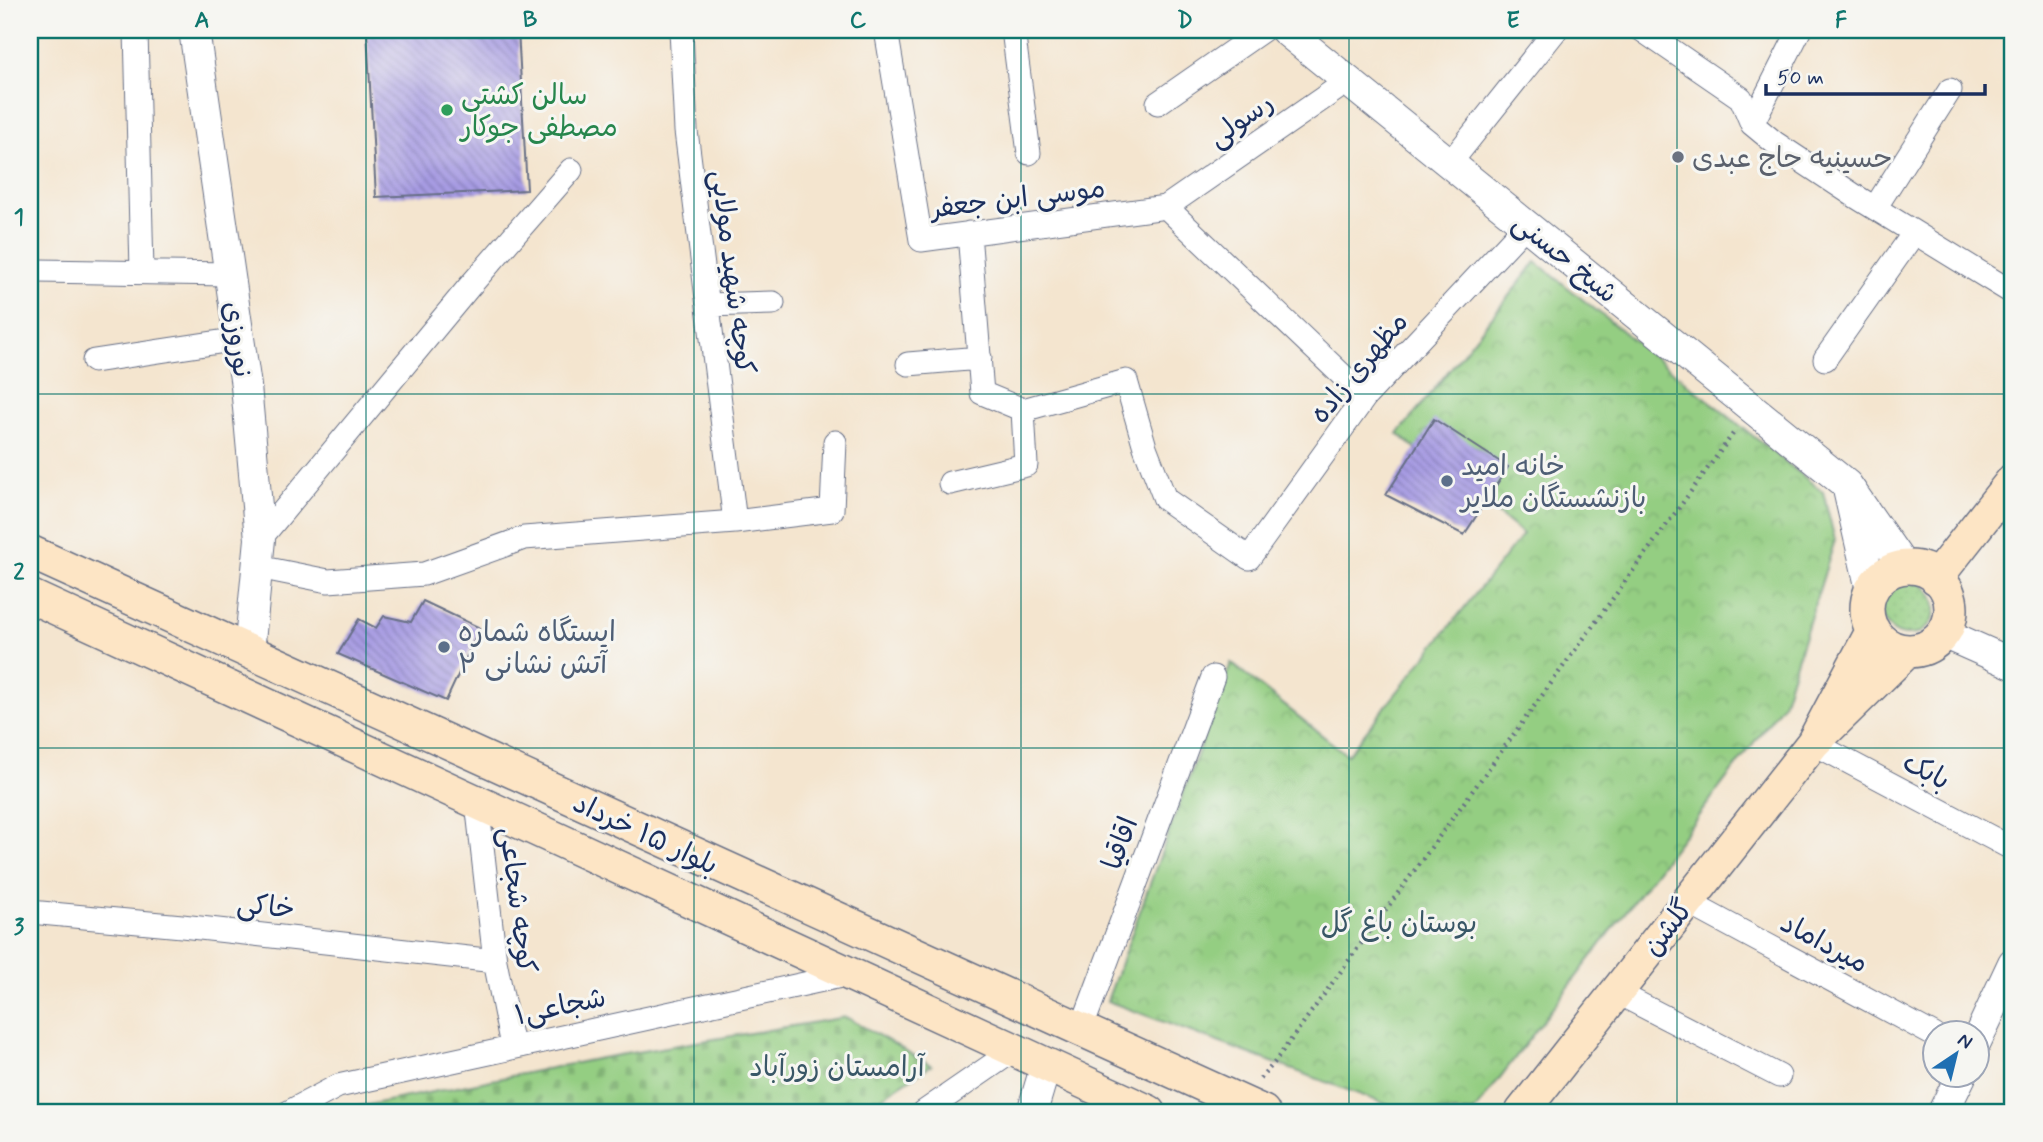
<svg xmlns="http://www.w3.org/2000/svg" width="2043" height="1142" font-family="Mynerve,'Playpen Sans Arabic',sans-serif">
  <style>
    .grass { fill: url(#grass-dots); stroke: #587e70; stroke-width: 2 }
    .cemetery { fill: url(#cemetery-stones); stroke: #587e70; stroke-width: 2 }
    .park { fill: url(#park-crowns); stroke: #587e70; stroke-width: 2 }
    .building { fill: url(#building-back-hatch) }
    .lines { fill: none; stroke-linecap: round; stroke-linejoin: round }
    .minor-casing { stroke: #676f86; stroke-width: 25 }
    .tertiary-casing { stroke: #676f86; stroke-width: 32 }
    .secondary-casing { stroke: #676f86; stroke-width: 36 }
    .path { stroke: #676f86; stroke-width: 4.5; stroke-dasharray: 2 5; stroke-linecap: butt }
    .minor { stroke: #fff; stroke-width: 23 }
    .tertiary { stroke: #fff; stroke-width: 30 }
    .secondary { stroke: #fde5c5; stroke-width: 33 }
    .grid { fill: none; stroke: #0f766e; stroke-width: 2; stroke-opacity: 0.55 }
    .leisure-dot { fill: #2e9e5b; stroke: #f6f6f2; stroke-width: 2.5 }
    .worship-dot { fill: #6b7280; stroke: #f6f6f2; stroke-width: 2.5 }
    .service-dot { fill: #5c6f8a; stroke: #f6f6f2; stroke-width: 2.5 }
    .labels { text-anchor: middle; stroke-width: 6; stroke-linejoin: round; paint-order: stroke }
    .leisure-label { font-size: 28px; fill: #27864d; stroke: #f6f6f2; text-anchor: start }
    .street-label { font-size: 28px; fill: #1b2f5e; stroke: #f6f6f2 }
    .worship-label { font-size: 28px; fill: #5b616d; stroke: #f6f6f2; text-anchor: start }
    .service-label { font-size: 28px; fill: #4e5e75; stroke: #f6f6f2; text-anchor: start }
    .park-label { font-size: 28px; fill: #395767; stroke: #f6f6f2 }
    .neatline { fill: none; stroke: #0f766e; stroke-width: 2.5 }
    .grid-label { font-size: 23px; text-anchor: middle; font-weight: bold; fill: #0f766e }
  </style>
  <defs>
    <pattern id="grass-dots" width="8" height="8" patternUnits="userSpaceOnUse" patternTransform="scale(1.75)"><rect width="8" height="8" fill="#94ce82"/><path d="M2 2h.1M6 6h.1" fill="none" stroke="#7fb173" stroke-width="1.8" stroke-linecap="round"/></pattern>
    <pattern id="cemetery-stones" width="16" height="16" patternUnits="userSpaceOnUse" patternTransform="scale(1.75)"><rect width="16" height="16" fill="#94ce82"/><path d="M2 7V4a2 2 0 0 1 4 0v3zM10 15v-3a2 2 0 0 1 4 0v3z" fill="#7fb173"/></pattern>
    <pattern id="park-crowns" width="20" height="18" patternUnits="userSpaceOnUse" patternTransform="scale(1.75)"><rect width="20" height="18" fill="#94ce82"/><path d="M2 6a3 3 0 1 1 6 0M12 15a3 3 0 1 1 6 0" fill="none" stroke="#7fb173"/></pattern>
    <pattern id="building-back-hatch" width="6" height="6" patternUnits="userSpaceOnUse" patternTransform="scale(1.75)"><rect width="6" height="6" fill="#a79be3"/><path d="M-1 5l2 2M0 0l6 6M5-1l2 2" fill="none" stroke="#877fbb"/></pattern>
  </defs>
  <rect width="100%" height="100%" fill="#f6f6f2"/>
  <filter id="ink" filterUnits="userSpaceOnUse"><feTurbulence type="fractalNoise" baseFrequency=".0143" numOctaves="2"/><feDisplacementMap in="SourceGraphic" scale="14" xChannelSelector="R" yChannelSelector="G"/><feConvolveMatrix kernelMatrix="1 2 1 2 8 2 1 2 1" color-interpolation-filters="sRGB"/></filter>
  <filter id="wash" filterUnits="userSpaceOnUse"><feTurbulence type="fractalNoise" baseFrequency=".00686" numOctaves="4" result="noise"/><feDisplacementMap in="SourceGraphic" scale="28" xChannelSelector="R" yChannelSelector="G"/><feGaussianBlur stdDeviation="1.57" result="paint"/><feColorMatrix in="noise" values="0 0 0 0 0 0 0 0 0 0 0 0 0 0 0 0 0 1.4 0 .05"/><feComposite in="paint" operator="in"/></filter>
  <g filter="url(#wash)">
    <rect width="100%" height="100%" fill="#f4e5cf"/>
    <path class="grass" d="M1881 608a27 27 0 1 1 54 0a27 27 0 1 1-54 0Z"/>
    <path class="cemetery" d="M846,1017L931,1065L859,1112H351L352,1108L601,1058Z"/>
    <path class="park" d="M1536,262L1823,492L1835,540L1783,704L1474,1112H1407L1107,1001L1231,663L1347,755L1523,534L1398,434Z"/>
    <g id="blocks">
      <path class="building" d="M367,30H518L527,190L376,197Z
        M1434,419L1508,467L1464,535L1386,495Z
        M423,601L480,628L446,701L338,654L359,619L376,628L384,616L411,622Z"/>
    </g>
  </g>
  <g filter="url(#ink)">
    <use href="#blocks" fill-opacity="0" stroke="#676f86" stroke-width="2"/>
    <g class="lines">
      <defs>
        <path id="minor" d="M136,30L142,271
          M681,30L686,131L735,522
          M886,30L921,240L1166,207L1348,81
          M1013,30L1029,153
          M1642,30L1741,98L1752,124L1775,143L1855,196L2013,293
          M1158,103L1263,30
          M1752,124L1799,31
          M1450,163L1556,30
          M1166,207L1365,397
          M1875,208L1950,90
          M969,233L982,393L1023,410L1126,381L1145,447L1165,499L1249,558L1365,397L1526,225
          M38,271L229,274
          M708,305L773,303
          M1825,359L1914,233
          M94,361L239,339
          M908,364L980,358
          M950,483L1026,465L1023,410
          M260,539L469,287L571,170
          M258,567L328,581L424,574L524,538L735,522L832,510L835,442
          M1813,743L2013,849
          M477,802L495,961L512,1046
          M1687,902L1934,1035
          M30,912L182,926L495,961
          M1616,992L1779,1076
          M1081,1030L1213,677
          M289,1112L338,1086L850,974
          M924,1112L1014,1050"/>
        <path id="tertiary" d="M194,30L246,386L260,539L249,652
          M1285,30L1847,485
          M1871,590L1847,485L1904,567
          M1943,633L2013,664
          M1976,1042L2013,963
          M1032,1112L1046,1065
          M1943,1112L1961,1076"/>
        <path id="secondary" d="M30,552L1263,1112
          M1867 609a42 42 0 1 1 84 0a42 42 0 1 1-84 0Z
          M1936,578L2013,480
          M30,596L1149,1112
          M1873,630L1813,743L1907,651
          M1522,1112L1813,743"/>
      </defs>
      <use href="#minor" class="minor-casing"/>
      <use href="#tertiary" class="tertiary-casing"/>
      <use href="#secondary" class="secondary-casing"/>
      <path class="path" d="M1260,1079L1274,1063L1735,431"/>
      <use href="#minor" class="minor"/>
      <use href="#tertiary" class="tertiary"/>
      <use href="#secondary" class="secondary"/>
    </g>
  </g>
  <path class="grid" d="M366,30V1112M694,30V1112M1021,30V1112M1349,30V1112M1677,30V1112M30,394H2013M30,748H2013"/>
  <circle class="leisure-dot" cx="447" cy="110" r="7"/>
  <circle class="worship-dot" cx="1678" cy="157" r="7"/>
  <g class="service-dot">
    <circle cx="1447" cy="481" r="7"/>
    <circle cx="444" cy="647" r="7"/>
  </g>
  <g class="labels">
    <g class="leisure-label">
      <text x="461" y="104">سالن کشتی<tspan x="461" dy="32">مصطفی جوکار</tspan></text>
    </g>
    <g class="street-label">
      <text transform="translate(1240 119) rotate(-35)" y="10">رسولی</text>
      <text transform="translate(1018 197) rotate(-7)" y="10">موسی ابن جعفر</text>
      <text transform="translate(1566 257) rotate(39)" y="10">شیخ حسنی</text>
      <text transform="translate(734 272) rotate(83)" y="10">کوچه شهید مولایی</text>
      <text transform="translate(239 340) rotate(82)" y="10">نوروزی</text>
      <text transform="translate(1358 367) rotate(-50)" y="10">مظهری زاده</text>
      <text transform="translate(1927 770) rotate(28)" y="10">بابک</text>
      <text transform="translate(646 833) rotate(25)" y="10">بلوار ۱۵ خرداد</text>
      <text transform="translate(1119 843) rotate(-69)" y="10">اقاقیا</text>
      <text transform="translate(519 900) rotate(83)" y="10">کوچه شجاعی</text>
      <text transform="translate(266 905) rotate(6)" y="10">خاکی</text>
      <text transform="translate(1667 927) rotate(-52)" y="10">گلشن</text>
      <text transform="translate(1825 942) rotate(28)" y="10">میرداماد</text>
      <text transform="translate(560 1005) rotate(-12)" y="10">شجاعی۱</text>
    </g>
    <g class="worship-label">
      <text x="1692" y="167">حسینیه حاج عبدی</text>
    </g>
    <g class="service-label">
      <text x="1461" y="475">خانه امید<tspan x="1461" dy="32">بازنشستگان ملایر</tspan></text>
      <text x="458" y="641">ایستگاه شماره<tspan x="458" dy="32">۲ آتش نشانی</tspan></text>
    </g>
    <g class="park-label">
      <text x="1399" y="932">بوستان باغ گل</text>
      <text x="837" y="1076">آرامستان زورآباد</text>
    </g>
  </g>
  <rect width="2043" height="1142" fill="none" stroke="#f6f6f2" stroke-width="77"/>
  <g transform="translate(1956 1054) rotate(35)"><circle r="33" fill="#f6f6f2" stroke="#9ea6b7" stroke-width="2"/>
  <path d="M0-5L12 26L0 18L-12 26Z" fill="#1f6fb2"/>
  <text y="-10" font-size="19" font-weight="bold" text-anchor="middle" fill="#1b2f5e">N</text>
  </g>
  <path d="M1766 84v10h219v-10" fill="none" stroke="#1b2f5e" stroke-width="3.5"/>
  <text x="1777" y="84" font-size="21" fill="#1b2f5e" stroke="#f6f6f2" stroke-width="5" paint-order="stroke">50 m</text>
  <rect x="38" y="38" width="1966" height="1066" class="neatline"/>
  <g class="grid-label">
    <text x="202" y="27">A</text>
    <text x="530" y="27">B</text>
    <text x="858" y="27">C</text>
    <text x="1185" y="27">D</text>
    <text x="1513" y="27">E</text>
    <text x="1841" y="27">F</text>
    <text x="19" y="224">1</text>
    <text x="19" y="579">2</text>
    <text x="19" y="934">3</text>
  </g>
</svg>
